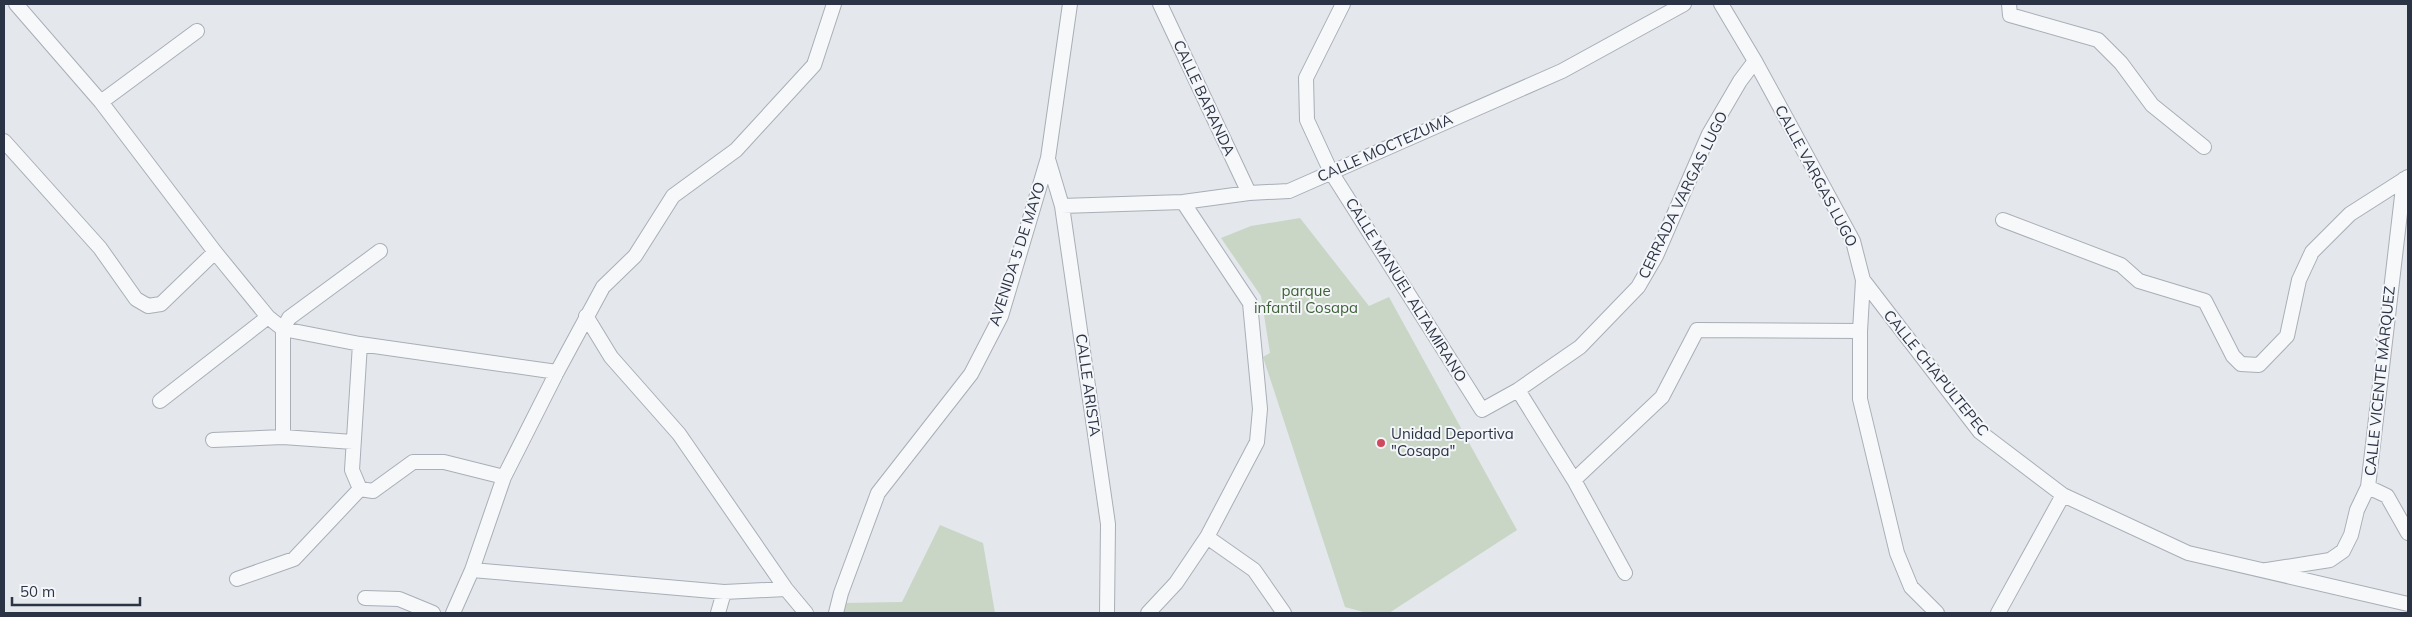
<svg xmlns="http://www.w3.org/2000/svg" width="2412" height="617" font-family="Mulish,sans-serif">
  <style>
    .green { fill: #c9d6c5 }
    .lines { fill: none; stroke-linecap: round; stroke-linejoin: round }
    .street-casing { stroke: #a9aeb7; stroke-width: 16 }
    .street { stroke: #f7f8fa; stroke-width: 14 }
    .poi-dot { fill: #d1495b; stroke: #f4f6f9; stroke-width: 2 }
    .labels { text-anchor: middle; stroke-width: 4; stroke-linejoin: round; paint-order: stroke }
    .street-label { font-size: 15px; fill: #2b3445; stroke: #f4f6f9 }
    .park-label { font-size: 15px; fill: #3f6138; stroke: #f4f6f9 }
    .poi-label { font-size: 15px; fill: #2b3445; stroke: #f4f6f9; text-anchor: start }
  </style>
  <rect width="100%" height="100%" fill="#e4e7ec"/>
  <path class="green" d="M1300,218L1369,306L1389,297L1517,530L1389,613H1367L1345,607L1263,357L1270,353L1261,296L1221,238L1251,226Z
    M940,525L983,543L995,613H842L843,603L902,602Z"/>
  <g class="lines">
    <defs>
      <path id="street" d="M16,4L101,102L215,252L268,317L283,329L360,344L557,372
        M1160,4L1249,193
        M1343,4L1306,78L1307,120L1331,172L1482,410L1518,390L1580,347L1638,287L1656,256L1709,134L1740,81L1755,61
        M1721,4L1755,61L1853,241L1863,280L1860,331V399L1897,553L1911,587L1937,613
        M2009,4L2010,15L2098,40L2121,63L2152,105L2204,147
        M101,102L197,31
        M4,141L100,248L136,299L148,306L161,304L215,252
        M1048,159L1062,206L1108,524L1107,613
        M1062,206L1183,202L1249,193L1289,191L1562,71L1684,4
        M2003,220L2121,265L2139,281L2205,301L2233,356L2241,364L2259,365L2287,336L2299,280L2312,252L2350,214L2408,177
        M1863,280L1980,432L2063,495L2188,553L2408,604
        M586,316L611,357L679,434L786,589L806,613
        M360,344L352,470L360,489
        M1518,390L1574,480L1625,573
        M160,401L268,317
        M283,437V329L289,318L380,251
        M213,440L283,437L353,442
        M1574,480L1662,397L1697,330L1860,331
        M2368,487L2387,496L2408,533
        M360,489L373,491L413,462H444L504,477
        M1207,537L1254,570L1284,613
        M472,570L724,592L786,589
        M2267,570L2330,560L2343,551L2351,535L2357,510L2368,487L2404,179
        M237,579L294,559L360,489
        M365,598L399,599L433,613
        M453,613L472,570L504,477L557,372L603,287L635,256L673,196L736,150L814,65L834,4
        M718,613L724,592
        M836,613L841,593L878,493L971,374L1001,316L1048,158L1070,4
        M1148,613L1176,583L1207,537L1257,442L1260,409L1250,303L1183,202
        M1998,613L2063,495"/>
    </defs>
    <use href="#street" class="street-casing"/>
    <use href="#street" class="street"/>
  </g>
  <circle class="poi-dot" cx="1381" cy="443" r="5"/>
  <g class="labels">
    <g class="street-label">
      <text transform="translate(1204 98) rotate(65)" y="5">CALLE BARANDA</text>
      <text transform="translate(1385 148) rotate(-24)" y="5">CALLE MOCTEZUMA</text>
      <text transform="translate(1816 176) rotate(62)" y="5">CALLE VARGAS LUGO</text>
      <text transform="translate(1683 195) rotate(-64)" y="5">CERRADA VARGAS LUGO</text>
      <text transform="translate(1017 254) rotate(-72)" y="5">AVENIDA 5 DE MAYO</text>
      <text transform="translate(1406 290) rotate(58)" y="5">CALLE MANUEL ALTAMIRANO</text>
      <text transform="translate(1936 373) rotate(51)" y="5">CALLE CHAPULTEPEC</text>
      <text transform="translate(2380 381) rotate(-84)" y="5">CALLE VICENTE MÁRQUEZ</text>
      <text transform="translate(1088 385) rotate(82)" y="5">CALLE ARISTA</text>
    </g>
    <g class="park-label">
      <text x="1306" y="296">parque<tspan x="1306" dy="17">infantil Cosapa</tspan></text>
    </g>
    <g class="poi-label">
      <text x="1391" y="439">Unidad Deportiva<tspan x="1391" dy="17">"Cosapa"</tspan></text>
    </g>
  </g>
  <rect width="2412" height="617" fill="none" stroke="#2b3445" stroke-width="10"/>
  <path d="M12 597v8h128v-8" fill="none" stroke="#2b3445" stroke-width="2.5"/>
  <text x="20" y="597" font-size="15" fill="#2b3445" stroke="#f4f6f9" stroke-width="4" paint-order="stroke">50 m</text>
</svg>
